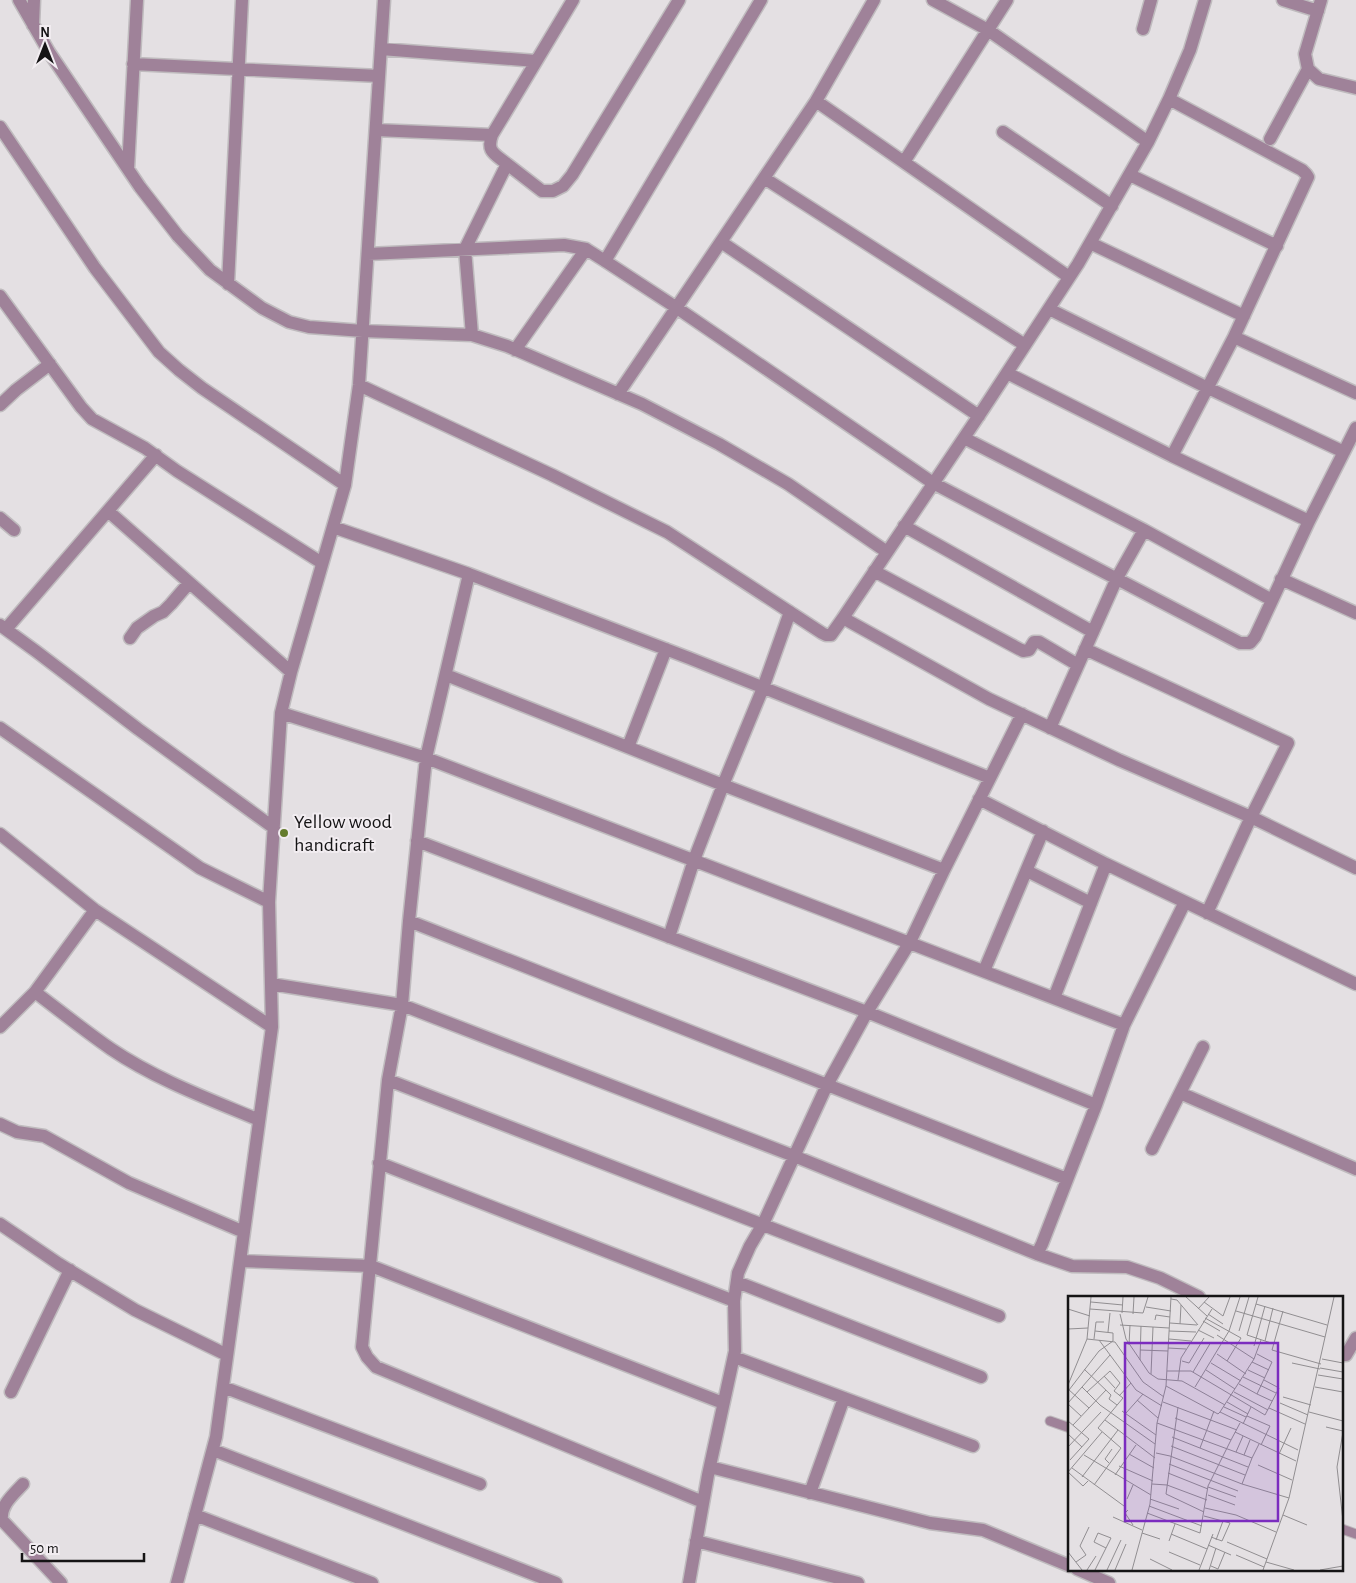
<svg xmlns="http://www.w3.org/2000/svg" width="1356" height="1583" font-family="'Alegreya Sans',sans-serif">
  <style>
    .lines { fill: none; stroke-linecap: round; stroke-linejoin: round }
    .lane-casing { stroke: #bfbbbe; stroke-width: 11 }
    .street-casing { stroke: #bfbbbe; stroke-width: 15 }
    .lane { stroke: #9f8299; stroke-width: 9 }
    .street { stroke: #9f8299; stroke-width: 12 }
    .poi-dot { fill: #657c2d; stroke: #f2edf1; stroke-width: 2 }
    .labels { text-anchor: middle; stroke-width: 4; stroke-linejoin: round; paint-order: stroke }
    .poi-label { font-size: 20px; fill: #151415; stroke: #f2edf1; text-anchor: start }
    .inset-road { fill: none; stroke: #918e91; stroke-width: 1 }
    .view { fill: #7b2cbf; fill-opacity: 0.15; stroke: #7b2cbf; stroke-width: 2.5 }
    .inset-edge { fill: none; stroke: #151415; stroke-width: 2.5 }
  </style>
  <rect width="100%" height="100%" fill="#e4e0e3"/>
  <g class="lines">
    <defs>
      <path id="lane" d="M1050,1421L1070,1428
        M1342,1529L1356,1534"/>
      <path id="street" d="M19,0L49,52L140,187L178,236L210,270L262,308L289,322L309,327L363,331L472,335L507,346L642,404L719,444L788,484L887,552
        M933,0L988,30L1148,142
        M1283,0L1318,11
        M1321,0L1305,54L1308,69L1319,79L1356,88
        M33,25L34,0
        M1143,29L1151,0
        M381,49L536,61
        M133,64L379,76
        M1169,99L1302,170L1306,174L1308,177L1234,337L1172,456L1309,521
        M816,101L1069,277
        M0,127L95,268L159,352L179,370L202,388L345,485
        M376,130L492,135
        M1003,132L1112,206
        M1270,139L1308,69
        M904,162L1007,0
        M507,164L542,191H553L563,186L572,175L679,0
        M128,169L137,0
        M1130,175L1277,246
        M764,178L1025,345
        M721,242L979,416
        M1090,243L1244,316
        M368,254L564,245L586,249L605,261L677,308L933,483L1240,643H1250L1255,637L1309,521L1356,428
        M605,261L761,0
        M228,284L242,0
        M0,296L81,407L92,419L145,448L177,471L322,563
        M1049,309L1208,388L1344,452
        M472,335L465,249L507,164C495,154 486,152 492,135L573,0
        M1234,337L1356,393
        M515,350L586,249
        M1007,373L1172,456
        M359,385L552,475L667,532L822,633L826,635H831L843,618L989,699L1119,760L1251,817L1356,868
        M618,394L816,101L874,0
        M0,405L16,390L50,364
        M964,438L1144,530L1272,600
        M108,511L291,672
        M0,518L14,530
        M904,526L1093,632
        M333,527L469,574L689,658L990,778
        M874,571L1023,651L1029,650L1034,642H1039L1078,665
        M469,574L426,758L409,921L402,1005L388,1080L362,1347L367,1357L376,1367L703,1502
        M1281,579L1356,613
        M843,618L984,408L1078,264L1148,142L1169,99L1190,50L1205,0
        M0,625L37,652L138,729L274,828
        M6,629L156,455
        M130,638L137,628L154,616L163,612L171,604L189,583
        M1085,649L1288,743L1251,817L1207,913
        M446,675L723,785L944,870L910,942L867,1012L827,1085L763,1224L750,1246L738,1273L734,1301L735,1351L708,1475L689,1583
        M0,728L200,868L269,902
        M1050,728L1117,578L1144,530
        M628,747L666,649
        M979,799L1106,864L1356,984
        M0,834L95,910L272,1027
        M417,841L867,1012L1096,1105
        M944,870L1022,714
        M1027,871L1091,903
        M409,921L1067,1179
        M669,937L694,860L723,785L763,688L790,612
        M984,971L1043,831
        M271,984L402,1005L794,1156L1037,1254L1042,1244L1096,1105L1124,1025L426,758L281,713
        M35,992C60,1011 85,1031 111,1049C157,1080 209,1099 259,1120
        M1054,998L1106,864
        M1124,1025L1185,902
        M0,1027L35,992L95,910
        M388,1080L999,1316
        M1180,1093L1356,1169
        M0,1124L17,1132L44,1136L129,1183L244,1232
        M1152,1149L1203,1047
        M379,1163L734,1301
        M0,1224L59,1264L135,1310L227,1355
        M1037,1254L1072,1266L1127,1267L1160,1278L1199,1297
        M240,1261L371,1266L723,1403
        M737,1282L981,1377
        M1342,1355H1346L1356,1338
        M734,1357L973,1446
        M223,1387L480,1484
        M11,1392L70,1270
        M213,1450L556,1583
        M710,1467L930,1523L983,1530L1070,1566
        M23,1484C14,1494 0,1505 2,1520L61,1583
        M810,1493L844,1398
        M195,1515L372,1583
        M696,1541L858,1583
        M1077,1569L1109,1583
        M177,1583L216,1437L272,1027L269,902L281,713L291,672L345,485L359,385L384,0"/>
    </defs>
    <use href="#lane" class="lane-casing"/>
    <use href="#street" class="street-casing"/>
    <use href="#lane" class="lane"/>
    <use href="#street" class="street"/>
  </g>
  <circle class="poi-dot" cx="284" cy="833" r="5"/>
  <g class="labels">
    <g class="poi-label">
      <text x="294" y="828">Yellow wood<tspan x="294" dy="23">handicraft</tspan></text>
    </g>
  </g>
  <g transform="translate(1068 1296)">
    <rect width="275" height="275" fill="#e4e0e3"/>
    <path class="inset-road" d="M118,1L139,20M190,1L179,39L206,48M103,3L109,4L130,29M23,6L55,9M136,6L155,20L162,1M188,8L259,29M78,11L103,15M0,13L22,20M22,13L75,17L80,1M130,13L141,1M168,15L257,41M215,15L204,54L253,68M54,17L55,1M52,18L58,43L81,77L90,83L114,85L157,109M65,18L66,1M140,18L155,28M137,22L173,42L159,65M87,24L88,19L102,21M135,25L152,35M102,27L129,29M112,28L113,9M52,29L101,32M0,33L20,32M130,34L146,42M101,35L128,36M171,35L181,1M40,36L42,17M149,39L186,63M19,43L47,46L75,86L96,101M26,43L28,26H36M101,43L123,45M31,44L68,94L94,110M197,45L205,12M61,49L62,29M186,50L197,10M100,52L118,53M72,54L100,55M149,58L178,78M189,58L204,66L189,98L204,105M254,63L275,67M72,64L73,30M114,65L121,67L136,42M184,66L201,74M143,67L173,85M224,67L252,73M252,72L275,76M16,73L43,99L41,103L49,109M138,74L167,93M180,74L197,82M99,75H123L197,119L211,92L196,84M125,76L143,46M83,78L85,31M250,79L275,83M36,80L47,92M175,81L208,97M110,84L113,62L144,13M171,88L189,98M0,89L19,43L23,1M98,90L150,118L152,116L230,154M14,91L32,109L87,148M127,91L161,35L172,1M247,91L275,96M0,93L21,112M1,94L31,55L45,45V37L27,35M19,96L42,75L52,87L46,95L55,102L30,132L53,152L26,189M166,96L200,114M51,100L63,87M215,101L243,109M69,104L90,122M95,106L169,134M159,106L180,118M0,107L42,59M212,107L240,119M0,108L13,120M110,111L98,198L136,216M156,111L178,121M201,112L237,128M54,115L88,139M152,116L186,63L193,44M241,116L275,125M58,117L75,98M179,120L202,130L193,149M37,124L87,162M0,125L21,143L2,164M175,128L183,111M5,129L38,94M258,131L275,135M167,136L228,165M275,136L269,171L275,225M0,138L14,151M104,141L180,171M163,144L172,127M103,150L177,179M0,151L33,116M132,152L146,115M168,156L175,140M88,157L102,160L174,188L184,162L89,127M61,158L86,172M211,158L223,132M16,159L83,199M176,159L182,144M184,162L191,148M41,167L37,163L44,153M101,168L170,195M190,169L224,184M51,170L85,185M4,172L56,210M0,176L34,136M0,176L15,190L20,185M100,177L140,193M47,179L68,149M14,181L50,134M84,188L99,189L139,204M174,188L221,202M140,191L168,201M140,199L167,209M59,203L65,189M82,203L111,213M81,210L134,230M137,212L168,219L208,236M60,214L57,217L65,229M79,217L132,237L140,190L163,144L107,122M215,219L239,229M136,220L162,227L154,245L143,241M45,221L74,234M74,237L92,243M103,238L139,253M148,244L155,225M101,245L107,228M159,246L199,263M140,249L163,259M0,256L14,274M101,256L132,269M168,259L196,271M82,263L104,274M8,266L18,259L12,250L21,231M198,266L226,274M143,270L150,273L157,256M19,274L28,260M27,274L43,242L30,237L26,246L38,252M39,274L53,244M47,274L58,248M64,274L82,208L89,127L98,90L103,1M131,274L145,238M141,274L148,252M195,274L221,202L266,1M252,274L275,270"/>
    <path class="view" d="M57,47H210V225H57Z"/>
    <rect width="275" height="275" class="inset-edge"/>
  </g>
  <g transform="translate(45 45)" stroke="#f2edf1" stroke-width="4" paint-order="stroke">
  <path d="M0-4L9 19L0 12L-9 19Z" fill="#151415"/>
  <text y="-8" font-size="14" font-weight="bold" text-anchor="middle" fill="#151415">N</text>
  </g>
  <path d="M22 1553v8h122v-8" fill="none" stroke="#151415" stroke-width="2.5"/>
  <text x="30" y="1553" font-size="15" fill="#151415" stroke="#f2edf1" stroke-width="4" paint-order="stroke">50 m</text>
</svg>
